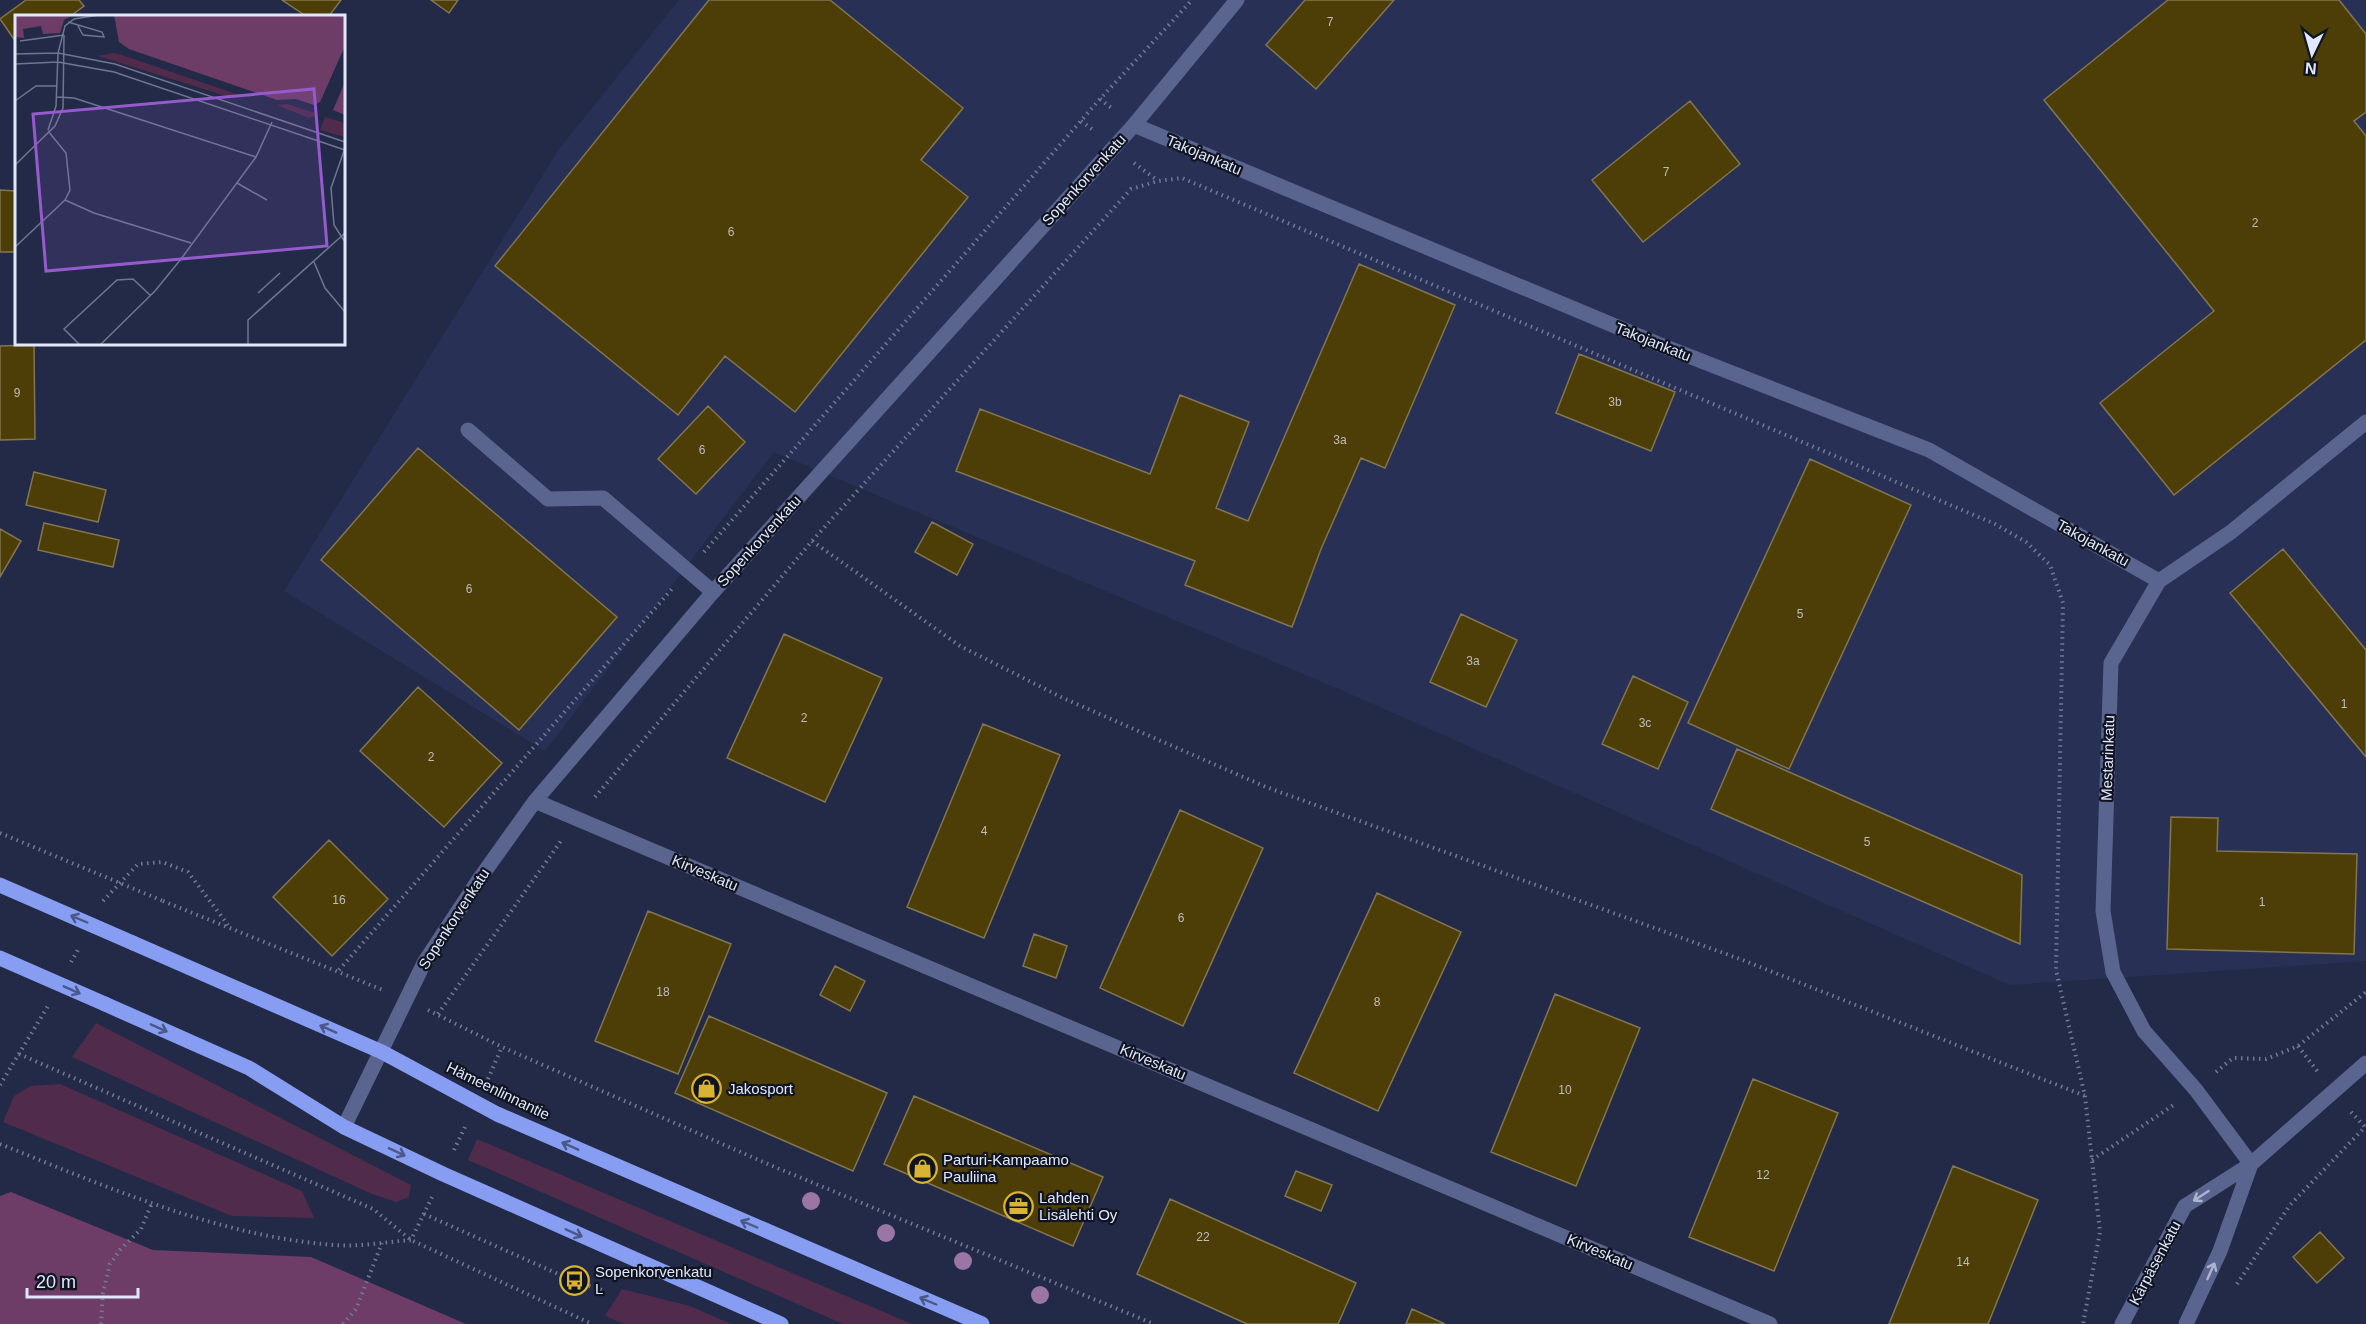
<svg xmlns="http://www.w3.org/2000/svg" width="2366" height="1324" font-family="Arial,sans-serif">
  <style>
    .built { fill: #283155 }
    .green { fill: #502b4b }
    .forest { fill: #6d3d67 }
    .building { fill: #4d3d06; stroke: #827551; stroke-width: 1.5 }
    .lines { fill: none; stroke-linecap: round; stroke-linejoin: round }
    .path { stroke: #727a93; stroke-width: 4; stroke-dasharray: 1.5 4.5; stroke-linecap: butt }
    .service { stroke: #5a658f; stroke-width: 15 }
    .minor { stroke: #5a658f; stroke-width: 15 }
    .tertiary { stroke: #5a658f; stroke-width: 15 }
    .primary { stroke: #869df2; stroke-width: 15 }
    .path-bridge { stroke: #727a93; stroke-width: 4; stroke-dasharray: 1.5 4.5; stroke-linecap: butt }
    .primary-bridge { stroke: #869df2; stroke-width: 15 }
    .tree { fill: #9a75a6 }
    .oneway { stroke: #4b588a }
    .oneway2 { stroke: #acb4d0 }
    .labels { text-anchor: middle; stroke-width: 4.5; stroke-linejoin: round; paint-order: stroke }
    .number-label { font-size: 12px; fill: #bdbdbe }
    .street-label { font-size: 15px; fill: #e2e8fc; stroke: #101421 }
    .poi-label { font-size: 15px; fill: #e2e8fc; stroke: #101421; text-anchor: start }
    .inset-road { fill: none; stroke: #6f768f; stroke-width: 1.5 }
    .view { fill: #955bce; fill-opacity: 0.15; stroke: #955bce; stroke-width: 3 }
    .inset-edge { fill: none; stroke: #e2e8fc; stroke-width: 3 }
  </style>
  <rect width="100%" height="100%" fill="#222a47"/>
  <path class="built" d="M679,0H2366V961L2010,985L1332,686L774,452L545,751L284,591L559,149Z"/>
  <path class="green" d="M96,1023L411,1185L409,1197L396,1202L372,1194L72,1057Z
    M60,1084L302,1191L314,1218L232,1216L3,1122L14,1096L30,1086Z
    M477,1139L912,1324H843L468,1160Z
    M622,1289L690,1306L731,1324H624L605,1316Z"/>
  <path class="forest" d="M11,1192L153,1250L311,1257L466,1324H0V1196Z"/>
  <path class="building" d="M26,0H79L84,6L72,15L73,16H16V42L0,19Z
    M282,0H341L329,16H306Z
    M431,0H458L449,13Z
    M709,0H830L963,108L921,160L968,197L795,412L725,356L678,415L495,266Z
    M1305,0H1394L1316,89L1266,45Z
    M2168,0H2339L2366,34V112L2354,121L2366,136V340L2174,495L2100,403L2214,311L2044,100Z
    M1690,101L1740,164L1643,242L1592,180Z
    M0,190L16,191V252H0Z
    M1359,264L1455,305L1385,468L1361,458L1321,549L1292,627L1185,585L1195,561L956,471L980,409L1150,474L1180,395L1249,422L1216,508L1248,521Z
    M34,345L35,439L0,440V346Z
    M1579,354L1675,392L1651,451L1556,413Z
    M708,406L745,442L696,494L658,459Z
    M418,448L617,617L519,730L321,560Z
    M1810,459L1911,505L1789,769L1688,723Z
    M34,472L106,490L98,522L26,505Z
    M932,522L973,544L957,575L915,552Z
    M44,523L119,540L113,567L38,550Z
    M0,529L21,541L0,577Z
    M2283,549L2366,650V757L2230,593Z
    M1461,614L1517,640L1486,707L1430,682Z
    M784,634L882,678L825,802L727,758Z
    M1633,676L1688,702L1658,769L1602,744Z
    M418,687L502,763L444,827L360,751Z
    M983,724L1060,755L984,938L907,907Z
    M1737,749L2022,875L2020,944L1711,809Z
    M1180,810L1263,848L1183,1026L1100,988Z
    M2171,817L2218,818L2217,851L2357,854L2354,954L2167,949Z
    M329,840L388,899L332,956L273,897Z
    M1377,893L1461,932L1378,1111L1294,1073Z
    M648,911L731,944L678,1074L595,1041Z
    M1034,934L1067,946L1056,978L1023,966Z
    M835,966L865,981L850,1011L820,995Z
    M1555,994L1640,1028L1576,1186L1491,1152Z
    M709,1016L887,1093L853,1171L675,1093Z
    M1753,1079L1838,1113L1774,1271L1689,1237Z
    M914,1096L1103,1177L1073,1246L884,1164Z
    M1953,1166L2038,1200L1988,1324H1889Z
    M1296,1171L1332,1185L1321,1211L1285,1196Z
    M1170,1199L1356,1283L1338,1324H1247L1137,1274Z
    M2320,1232L2344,1258L2317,1283L2293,1257Z
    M1412,1309L1445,1324H1406Z"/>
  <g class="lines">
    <path class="path" d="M1100,99L1114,110
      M1081,121L1093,130
      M1134,163L1157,180
      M812,541L960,646L1063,698L1266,787L1740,959L2085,1096
      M704,552L1100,99L1192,0
      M595,797L812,541L1131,189L1158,181L1182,178L1995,524L2026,542L2050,565L2063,603L2056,970L2085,1096L2100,1232L2083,1324
      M103,901L138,864L162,862L188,872L228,925
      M163,901L383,990
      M71,962L79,948
      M339,970L672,589
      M428,1010L502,1047L770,1165L1154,1324
      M438,1014L561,841
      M2298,1046L2318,1072
      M19,1054L373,1209L411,1240L592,1324
      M2216,1072L2233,1058L2266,1059L2298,1046L2366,992
      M488,1079L502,1047
      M0,1085L48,1006
      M2351,1112L2365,1127
      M0,1144C107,1187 217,1236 334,1245C359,1247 386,1242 411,1240L432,1197
      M454,1150L465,1127
      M2092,1160L2175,1104
      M424,1214L574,1281L602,1290
      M2237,1284L2290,1205L2366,1126
      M101,1324L103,1293L110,1264L120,1250L141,1229L152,1203
      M343,1324L356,1309L382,1243"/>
    <path class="service" d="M468,430L548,499L603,498L713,592"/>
    <path class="minor" d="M1134,125L1658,344L1929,450L2159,581
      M535,801L1770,1324
      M344,1127L424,963L480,878L535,801L713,592L1134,125L1237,0
      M2251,1164L2196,1090L2144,1031L2113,972L2103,911L2111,663L2159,581L2231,532L2366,422"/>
    <path class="tertiary" d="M2122,1324L2185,1206L2251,1164L2366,1063
      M2186,1324L2220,1251L2251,1164"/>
    <path class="primary" d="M133,943L382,1052L497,1114L982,1324
      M105,1004L249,1068L344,1127L443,1174L781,1324"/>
    <path class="path-bridge" d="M0,833L163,901"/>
    <path class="primary-bridge" d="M0,885L133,943
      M0,958L105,1004"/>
  </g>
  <g class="tree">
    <circle cx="811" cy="1201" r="9"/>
    <circle cx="886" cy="1233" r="9"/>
    <circle cx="963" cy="1261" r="9"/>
    <circle cx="1040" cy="1295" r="9"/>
  </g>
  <defs><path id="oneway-shaft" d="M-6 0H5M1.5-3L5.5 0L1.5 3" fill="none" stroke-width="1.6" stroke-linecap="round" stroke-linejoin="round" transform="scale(1.5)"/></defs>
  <g class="oneway">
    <use href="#oneway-shaft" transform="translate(79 919) rotate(-157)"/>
    <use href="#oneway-shaft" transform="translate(72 990) rotate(24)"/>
    <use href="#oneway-shaft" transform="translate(159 1028) rotate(24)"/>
    <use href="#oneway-shaft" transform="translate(328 1029) rotate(-156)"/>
    <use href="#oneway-shaft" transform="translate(570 1146) rotate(-156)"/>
    <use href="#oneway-shaft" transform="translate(397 1152) rotate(25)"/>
    <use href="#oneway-shaft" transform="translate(749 1224) rotate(-157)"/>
    <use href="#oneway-shaft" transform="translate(574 1233) rotate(24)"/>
    <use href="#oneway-shaft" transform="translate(928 1301) rotate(-157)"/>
  </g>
  <g class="oneway2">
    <use href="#oneway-shaft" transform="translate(2201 1196) rotate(147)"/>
    <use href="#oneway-shaft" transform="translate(2211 1271) rotate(-66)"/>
  </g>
  <defs>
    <symbol id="shop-ring" viewBox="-11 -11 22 22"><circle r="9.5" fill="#101421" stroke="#d9b334" stroke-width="1.5"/><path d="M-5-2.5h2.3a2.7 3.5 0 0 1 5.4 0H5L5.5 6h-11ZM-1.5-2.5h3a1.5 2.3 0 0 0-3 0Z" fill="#d9b334"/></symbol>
    <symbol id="office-ring" viewBox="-11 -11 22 22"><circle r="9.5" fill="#101421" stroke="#d9b334" stroke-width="1.5"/><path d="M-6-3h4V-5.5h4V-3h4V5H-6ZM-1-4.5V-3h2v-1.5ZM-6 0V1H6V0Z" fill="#d9b334"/></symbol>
    <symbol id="bus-ring" viewBox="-11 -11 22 22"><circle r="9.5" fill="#101421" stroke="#d9b334" stroke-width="1.5"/><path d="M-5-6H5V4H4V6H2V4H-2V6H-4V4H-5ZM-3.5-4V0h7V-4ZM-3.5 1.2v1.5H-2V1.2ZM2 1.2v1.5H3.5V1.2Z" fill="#d9b334"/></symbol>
  </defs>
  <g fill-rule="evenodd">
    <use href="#shop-ring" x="690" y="1072" width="33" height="33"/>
    <use href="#shop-ring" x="906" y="1152" width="33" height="33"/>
    <use href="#office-ring" x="1002" y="1190" width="33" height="33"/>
    <use href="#bus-ring" x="558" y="1264" width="33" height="33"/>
  </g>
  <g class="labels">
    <g class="number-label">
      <text x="1330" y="26">7</text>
      <text x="1666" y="176">7</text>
      <text x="2255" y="227">2</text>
      <text x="731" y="236">6</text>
      <text x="17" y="397">9</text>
      <text x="1615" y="406">3b</text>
      <text x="1340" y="444">3a</text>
      <text x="702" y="454">6</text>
      <text x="469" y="593">6</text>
      <text x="1800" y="618">5</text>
      <text x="1473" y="665">3a</text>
      <text x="2344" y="708">1</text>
      <text x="804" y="722">2</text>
      <text x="1645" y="727">3c</text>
      <text x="431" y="761">2</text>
      <text x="984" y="835">4</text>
      <text x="1867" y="846">5</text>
      <text x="339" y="904">16</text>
      <text x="2262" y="906">1</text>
      <text x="1181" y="922">6</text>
      <text x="663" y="996">18</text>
      <text x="1377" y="1006">8</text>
      <text x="1565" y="1094">10</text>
      <text x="1763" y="1179">12</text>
      <text x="1203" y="1241">22</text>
      <text x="1963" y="1266">14</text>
    </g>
    <g class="street-label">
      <text transform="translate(1204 155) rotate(23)" y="5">Takojankatu</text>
      <text transform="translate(1084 180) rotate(-48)" y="5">Sopenkorvenkatu</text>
      <text transform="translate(1653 342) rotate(22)" y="5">Takojankatu</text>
      <text transform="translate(759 541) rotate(-48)" y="5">Sopenkorvenkatu</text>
      <text transform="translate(2093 543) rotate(29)" y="5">Takojankatu</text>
      <text transform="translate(2108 758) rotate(-88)" y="5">Mestarinkatu</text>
      <text transform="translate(705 873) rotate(23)" y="5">Kirveskatu</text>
      <text transform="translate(454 919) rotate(-57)" y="5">Sopenkorvenkatu</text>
      <text transform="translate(1153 1062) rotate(23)" y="5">Kirveskatu</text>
      <text transform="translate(498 1091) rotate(26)" y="5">Hämeenlinnantie</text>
      <text transform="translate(1600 1252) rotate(23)" y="5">Kirveskatu</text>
      <text transform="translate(2155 1263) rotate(-62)" y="5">Kärpäsenkatu</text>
    </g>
    <g class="poi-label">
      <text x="728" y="1094">Jakosport</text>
      <text x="943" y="1165">Parturi-Kampaamo<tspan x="943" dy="17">Pauliina</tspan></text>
      <text x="1039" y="1203">Lahden<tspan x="1039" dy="17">Lisälehti Oy</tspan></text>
      <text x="595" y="1277">Sopenkorvenkatu<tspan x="595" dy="17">L</tspan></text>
    </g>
  </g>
  <g transform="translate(15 15)">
    <rect width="330" height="330" fill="#222a47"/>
    <path d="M98,38L107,40L227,81L217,83L83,41ZM272,89L300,98L299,101L294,103L262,90ZM310,102L330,108V122L305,115Z" fill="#502b4b"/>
    <path d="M0,0H58L49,5L45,18L28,19L26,11L8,14L9,23L0,22ZM99,0H330V31L305,87L299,90L281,84L262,85L114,34L104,27ZM330,67V100L318,95Z" fill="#6d3d67"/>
    <path class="inset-road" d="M53,7L87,17L89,22L68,20L63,11M5,26L49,20M0,39L43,38L100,49L330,127M0,49L43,47L99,57L330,135M42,82L59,83L241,142M0,86L21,71H42M33,115L41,91L43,38L50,11L59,4L84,0M330,133L316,173L319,210L330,227M0,150L40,111L48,93L49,20M222,168L252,185M50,185L79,198L176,228M0,232L50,185L55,175L51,138L33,116M299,247L310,273L330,297M243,278L265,258M65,330L49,314L102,265L118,264L136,281M85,330L140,276L166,244L241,142L257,107M233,330V305L330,218"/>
    <path class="view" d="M299,74L312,231L31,256L18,99Z"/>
    <rect width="330" height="330" class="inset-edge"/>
  </g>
  <g transform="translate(2312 54) rotate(185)" stroke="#101421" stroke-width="4.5" paint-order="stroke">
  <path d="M0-4.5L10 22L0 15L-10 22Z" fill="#e2e8fc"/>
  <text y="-9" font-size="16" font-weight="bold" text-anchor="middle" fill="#e2e8fc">N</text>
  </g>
  <path d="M27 1288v9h111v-9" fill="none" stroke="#e2e8fc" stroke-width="3"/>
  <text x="36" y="1288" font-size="18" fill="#e2e8fc" stroke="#101421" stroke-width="4.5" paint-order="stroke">20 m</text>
</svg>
